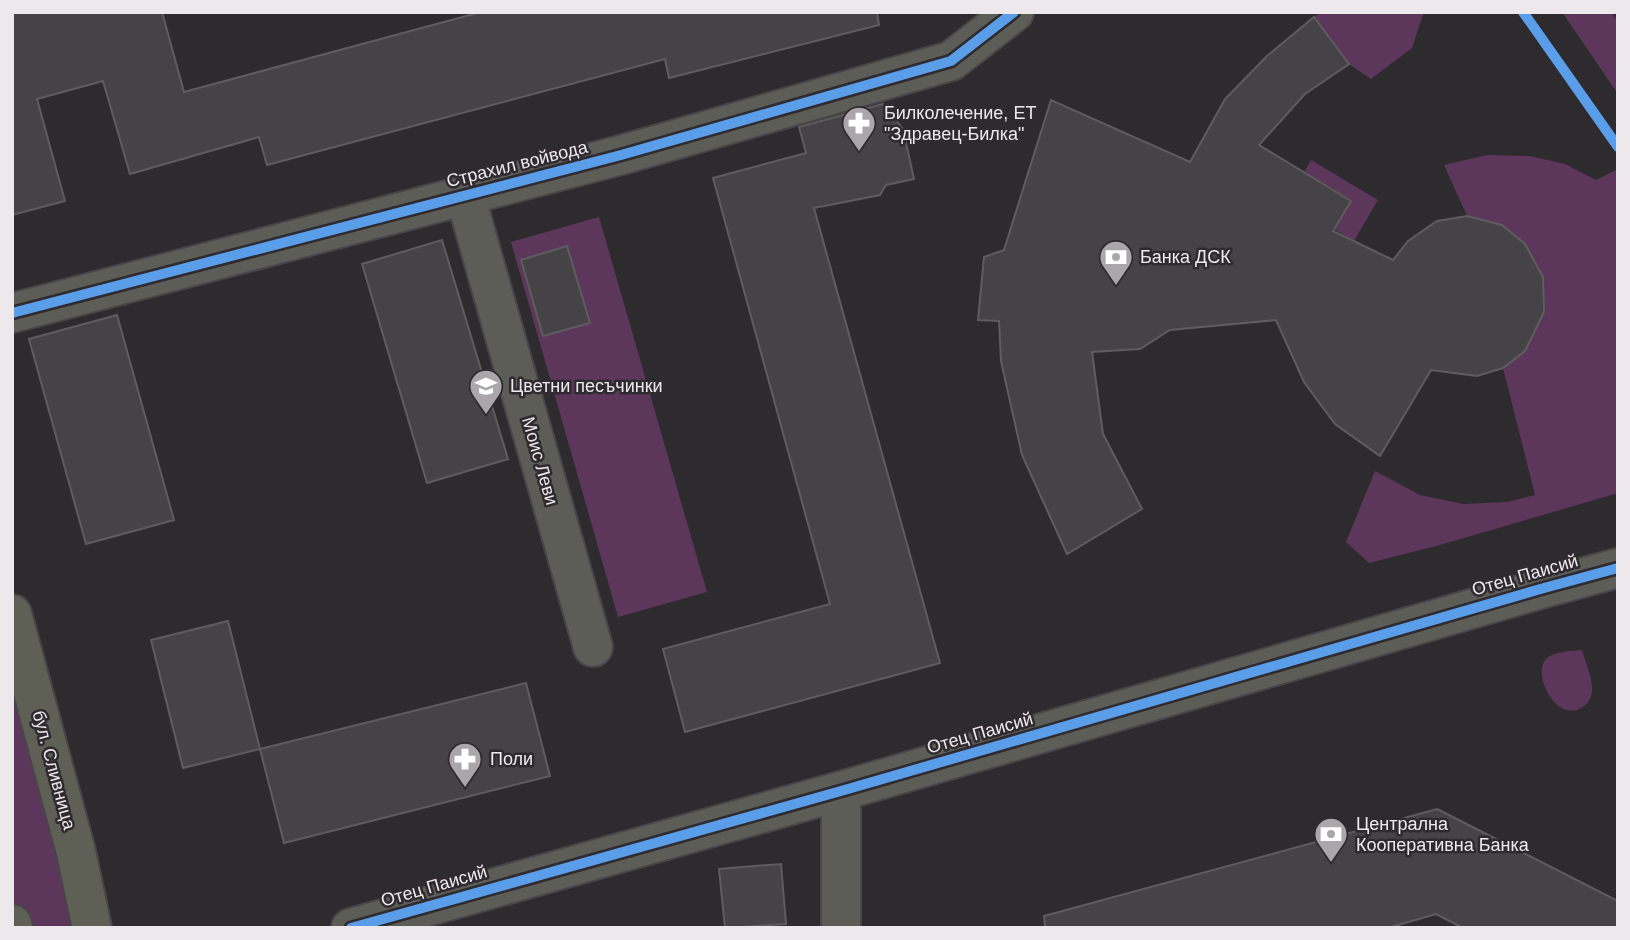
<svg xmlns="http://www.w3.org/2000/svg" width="1630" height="940" font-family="Helvetica,sans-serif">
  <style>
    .green { fill: #5c365b }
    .building { fill: #454345; stroke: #5e5c5e; stroke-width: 2 }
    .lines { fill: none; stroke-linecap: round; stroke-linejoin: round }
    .minor-casing { stroke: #484648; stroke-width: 42 }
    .tertiary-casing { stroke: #484648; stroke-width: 42 }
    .secondary-casing { stroke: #484648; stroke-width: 42 }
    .minor { stroke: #5c5d56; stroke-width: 38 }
    .tertiary { stroke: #5c5d56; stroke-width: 38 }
    .secondary { stroke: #5e6055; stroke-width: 38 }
    .cycleway-casing { stroke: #2f2a2f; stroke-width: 15 }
    .cycleway { stroke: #5a9eea; stroke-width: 10 }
    .labels { text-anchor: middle; stroke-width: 5; stroke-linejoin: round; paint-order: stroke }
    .poi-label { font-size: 18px; fill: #ece8eb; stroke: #2f2a2f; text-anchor: start }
    .street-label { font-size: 18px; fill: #ece8eb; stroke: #2f2a2f }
  </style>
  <rect width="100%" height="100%" fill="#2e2b2e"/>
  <path class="green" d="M1321,12H1425L1422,17L1412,48L1371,79L1349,64L1314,17Z
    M1562,12H1611L1618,22V94Z
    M1487,155L1530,156L1565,164L1596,180L1616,170L1618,174V493L1440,545L1369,563L1346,542L1375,471L1420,495L1463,504L1507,502L1535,495L1503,368L1525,351L1544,312L1543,277L1525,244L1502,225L1467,216L1444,165Z
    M1311,160L1378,200L1354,241L1334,229L1351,200L1304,172Z
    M599,217L707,592L618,617L511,242Z
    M12,631L92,928H13Z
    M1582,650C1585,661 1591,674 1592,686C1593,693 1590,702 1584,706C1557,728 1527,668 1550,656C1559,651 1572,651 1582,650Z"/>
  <path class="building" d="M12,12H162L184,92L481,12H877L879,25L669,78L665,59L267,165L259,137L130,174L103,81L37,99L65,201L12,215Z
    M1314,17L1349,64L1305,94L1259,145L1351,201L1333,231L1393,260L1408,241L1437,221L1467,216L1502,225L1525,244L1543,277L1544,312L1525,351L1503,368L1477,376L1431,370L1380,456L1335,424L1304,382L1276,320L1170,330L1140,349L1092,352L1103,434L1142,509L1067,554L1022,455L1001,361L999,321L978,320L984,257L1004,250L1051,100L1190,162L1225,99L1267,56Z
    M883,104L903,129L914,179L886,185L880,195L814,208L940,663L685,732L663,649L830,604L713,178L806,153L799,127Z
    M442,240L508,459L427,483L362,264Z
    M567,246L590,323L543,336L521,260Z
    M117,315L174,520L86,544L29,339Z
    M228,621L260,749L183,768L151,640Z
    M526,683L550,776L284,843L260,749Z
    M1437,809L1618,901V928H1463L1436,914L1388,928H1045L1044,916Z
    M781,864L786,924L725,928L719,869Z"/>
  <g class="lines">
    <defs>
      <path id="minor" d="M465,195L593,647
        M12,313L621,155L951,61L1014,12
        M841,791V928"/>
      <path id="tertiary" d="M351,928L841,791L1544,588L1618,568"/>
      <path id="secondary" d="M12,614L76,852L92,928
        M12,924L13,928"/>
    </defs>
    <use href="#minor" class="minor-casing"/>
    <use href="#tertiary" class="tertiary-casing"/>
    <use href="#secondary" class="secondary-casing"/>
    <use href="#minor" class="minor"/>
    <use href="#tertiary" class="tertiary"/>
    <use href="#secondary" class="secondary"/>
    <defs>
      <path id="cycleway" d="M1523,12L1618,147
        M12,313L621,155L951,61L1014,12
        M351,928L841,791L1544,588L1618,568"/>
    </defs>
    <use href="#cycleway" class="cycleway-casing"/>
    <use href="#cycleway" class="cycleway"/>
  </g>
  <defs>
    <symbol id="pharmacy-pin" viewBox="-11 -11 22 30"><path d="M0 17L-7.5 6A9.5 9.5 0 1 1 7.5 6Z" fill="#aaa6a9" stroke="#2f2a2f"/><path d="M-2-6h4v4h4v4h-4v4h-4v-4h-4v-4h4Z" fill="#fff"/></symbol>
    <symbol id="bank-pin" viewBox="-11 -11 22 30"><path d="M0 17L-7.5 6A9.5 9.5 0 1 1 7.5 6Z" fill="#aaa6a9" stroke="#2f2a2f"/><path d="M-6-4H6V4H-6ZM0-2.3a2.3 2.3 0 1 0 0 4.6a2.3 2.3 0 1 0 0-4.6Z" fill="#fff"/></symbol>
    <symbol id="school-pin" viewBox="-11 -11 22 30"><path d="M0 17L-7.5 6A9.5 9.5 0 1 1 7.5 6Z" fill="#aaa6a9" stroke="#2f2a2f"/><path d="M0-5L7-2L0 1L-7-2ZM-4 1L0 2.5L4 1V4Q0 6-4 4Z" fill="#fff"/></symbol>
  </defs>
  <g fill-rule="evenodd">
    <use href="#pharmacy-pin" x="840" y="104" width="38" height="52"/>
    <use href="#bank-pin" x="1097" y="238" width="38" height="52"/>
    <use href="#school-pin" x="467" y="367" width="38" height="52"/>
    <use href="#pharmacy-pin" x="446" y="740" width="38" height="52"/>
    <use href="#bank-pin" x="1312" y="815" width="38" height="52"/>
  </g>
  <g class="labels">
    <g class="poi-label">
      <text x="884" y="119">Билколечение, ЕТ<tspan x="884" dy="21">"Здравец-Билка"</tspan></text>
      <text x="1140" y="263">Банка ДСК</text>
      <text x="510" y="392">Цветни песъчинки</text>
      <text x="490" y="765">Поли</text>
      <text x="1356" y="830">Централна<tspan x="1356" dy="21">Кооперативна Банка</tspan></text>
    </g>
    <g class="street-label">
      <text transform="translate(517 164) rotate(-14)" y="6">Страхил войвода</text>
      <text transform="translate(540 461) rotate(74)" y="6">Моис Леви</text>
      <text transform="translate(1525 575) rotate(-16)" y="6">Отец Паисий</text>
      <text transform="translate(980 733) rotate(-16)" y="6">Отец Паисий</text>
      <text transform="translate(54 770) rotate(75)" y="6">бул. Сливница</text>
      <text transform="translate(434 886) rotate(-16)" y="6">Отец Паисий</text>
    </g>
  </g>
  <rect width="1630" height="940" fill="none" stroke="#ece8eb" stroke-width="28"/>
</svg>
